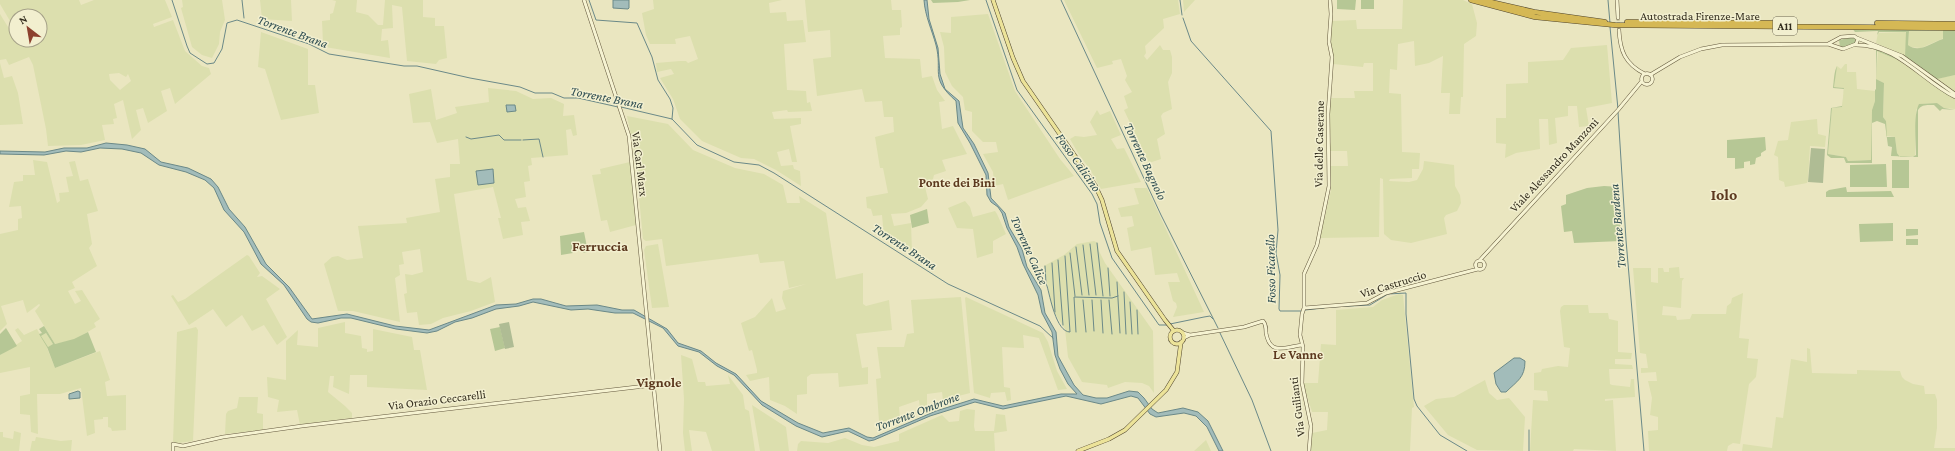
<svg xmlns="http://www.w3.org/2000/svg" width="1955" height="451" font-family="'Crimson Pro',serif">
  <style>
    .farmland { fill: #dcdfae; fill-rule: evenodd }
    .green { fill: #b6c795; fill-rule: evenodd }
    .cemetery { fill: #afbc94 }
    .water { fill: #a2bcba; stroke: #6b8988 }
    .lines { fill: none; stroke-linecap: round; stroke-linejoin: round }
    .stream { stroke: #6b8988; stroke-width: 1 }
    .secondary-tunnel { stroke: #c5c19f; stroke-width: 3; stroke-dasharray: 3 1.5; stroke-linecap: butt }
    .secondary-casing { stroke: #63583d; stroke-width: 4 }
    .primary-casing { stroke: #4f442d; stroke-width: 4.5 }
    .highway-casing { stroke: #4f442d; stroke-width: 5.5 }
    .secondary { stroke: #f6f3d2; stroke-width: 3 }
    .primary { stroke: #ece399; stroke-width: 3.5 }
    .highway { stroke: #d5b855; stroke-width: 4.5 }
    .labels { text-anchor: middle; stroke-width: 3; stroke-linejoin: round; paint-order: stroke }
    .shield { fill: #f2efcf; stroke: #6c6652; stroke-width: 1 }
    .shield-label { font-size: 11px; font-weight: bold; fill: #322c1d }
    .street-label { font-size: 12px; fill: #322c1d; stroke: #f2efcf }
    .water-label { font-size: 13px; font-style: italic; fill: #2d4c51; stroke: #f2efcf }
    .neighbourhood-label { font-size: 13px; font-weight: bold; fill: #5c391f; stroke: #f2efcf }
    .quarter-label { font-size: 14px; font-weight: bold; fill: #5c391f; stroke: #f2efcf }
    .district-label { font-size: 16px; font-weight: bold; fill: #5c391f; stroke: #f2efcf }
  </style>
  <rect width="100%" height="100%" fill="#eae6c0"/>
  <path class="farmland" d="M0,0H79L81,5L94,0H165L172,17L153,24L154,27L173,20L185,51L202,66L209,68L211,74L175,104L170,88L161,91L167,111L148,123L143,108L136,110L141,130L132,139L123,100L114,104L117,118L113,119L114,124L102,125L105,140L81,145L48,146L46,129L33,65L29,57L9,65L6,59L0,60V14L16,40H40V16H16V19L10,21L0,4ZM119,73L126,77L128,74L131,81L120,90L110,80L109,74Z
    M182,0H222L225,20L220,32L219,44L212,58L202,55L192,47L181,8L183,7Z
    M260,0H291L292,21L262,19Z
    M332,0H357L356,12L368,15L378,25H383L385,0H423V17L435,18V26H444L447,58L439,60L436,64L407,61L402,7L392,5L393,28L382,29L381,41L388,40L390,58L325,47L323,43L322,21L330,20V14L333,13L336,1Z
    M653,0H782L769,3L770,13L786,12L787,21L803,20L806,42L784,44L787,90L806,91L807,103L810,102L812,111L788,112L787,110L772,112L774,119L801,118V124L790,126L797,162H792L789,149L777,152L781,166L793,165L794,169L800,171L801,186L776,170L754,159L741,158L702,141L680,119L673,99L660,78L674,74L671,69L657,72L656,63L680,61H686L688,63L698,59L690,36L675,39L676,44H650L646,35L642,13L654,9Z
    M805,0H891L892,10H901L902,27L900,28V35L883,36L885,58L920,59L922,78L932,76L937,90L945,101L939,102L942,129L953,126L967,154L942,160L946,171L934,175L933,179L924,183L928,199L921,207L906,213L891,214L894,226L911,223L912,252L884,236L882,215L873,216L871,209L867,208L866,197L888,193L883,168H880L875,137L894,132L893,117H884L882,101L865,102L862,89L817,96L813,59L831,57L830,30L808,32Z
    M1064,0H1178L1180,14L1163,19L1164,28L1145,46L1146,53L1144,56L1147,60L1160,45L1163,50H1170L1172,57V73L1168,82L1172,109L1163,113L1161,116L1165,134L1157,139L1161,159L1149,163L1124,110L1128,108L1124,96L1132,92L1125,80L1127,76L1121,59L1112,61L1113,64L1097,68Z
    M1183,0H1195L1184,12Z
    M1403,0H1463L1472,4L1477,23L1476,36L1464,44L1463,97H1461L1460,114H1449L1450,93H1441L1443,56L1429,63L1415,66L1414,41L1398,44L1397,70L1390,69L1389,93L1401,94L1402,152L1420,153L1419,169H1412V178L1390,179L1389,181L1409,182L1417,180L1423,169L1424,161L1454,165L1455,186L1460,195L1461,203L1457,211L1446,215L1444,218L1447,234L1411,243L1391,240L1384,234L1383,179L1380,178L1379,237L1320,238L1331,190L1330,166H1348L1347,151H1329L1331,142L1329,118L1330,98H1355L1354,91H1373V63H1364L1363,67L1333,64L1330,44L1332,21L1356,20L1357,29H1402Z
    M988,14L1015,91L1060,159L1074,176L1008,200L1003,184L994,186L993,172L983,154L998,152L996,142H983L972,131V112L965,110L963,97L952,86L945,72L944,47L940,32L951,33V17Z
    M1943,30L1944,38L1921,48L1911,47L1908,45L1909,31Z
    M261,32L308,49V85H315L319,113L281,120L265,69L258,67Z
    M1905,32L1907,33L1905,56L1876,43L1878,33Z
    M1607,45L1612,103L1586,108L1589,126L1579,127L1577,106H1568V116L1555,118L1557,143L1549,145L1548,119H1539L1540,149L1516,153L1505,158L1506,144L1496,143V118H1506V84L1528,83V62L1563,60L1571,48Z
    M1878,50L1903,62L1955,99V109L1944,108L1937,103L1920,104L1916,110L1915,156L1900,157L1897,153L1895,137L1886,136V121L1883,117L1884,83L1876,79Z
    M0,63L4,78L12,76L18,93L23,124L0,125Z
    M1845,64H1847V72H1856L1857,89L1875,91V101L1872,110L1871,160H1870L1848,161L1846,157L1828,154L1832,108L1842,107L1844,88L1834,87L1835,72L1837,66L1841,69Z
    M1955,75V92L1937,80L1939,78Z
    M488,88L516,91L533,99L551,98L564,104L563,116L574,115L577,135L573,136L571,129L566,130L568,155L531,158L532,165L528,166L530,181L524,182L526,197L515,199L518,208L526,207L530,221L521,222L523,235L503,239L498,218H501L493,187L454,194L467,280L480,283L491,277L495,302L471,311L443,318L431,324L419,325L417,312L407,313L404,294L407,293L405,274L412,275L423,272L420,249L402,252L404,264L399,265L400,275L395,278L400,322L353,311H338L324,264L332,257L338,256L347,260L363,258L358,226L407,223L406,218L440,212L435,179L450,177V164H460L458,139L437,143L430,122L413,123L409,94L431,89L436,120L457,113L455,107L489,102Z
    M1097,110L1100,115L1110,111L1121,135L1111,139L1117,149L1124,148L1141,182L1101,189L1091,171L1078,153L1070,139L1075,136L1084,137L1097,135L1090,122Z
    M627,116L668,124L693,150L735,168L764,174L783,185L787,203H800L799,196L826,213L836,279L863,273V304L866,306L889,300L892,330L856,334L862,368L868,367V384L839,387L838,373L811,374L807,377V394L797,395V414L785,406L770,400L769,377L750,381L746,375L757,373V370L752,350L749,351L741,323L755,317L772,298L776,312L786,309L782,298L783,291L806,284L789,288L784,261L760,263L758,254L666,266L662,239L646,241L643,239L635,155Z
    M1817,119L1818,134L1826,136L1825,147L1810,146L1808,180L1807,183L1785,187L1784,182L1779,180L1778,157L1774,155L1778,141L1788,140L1791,122Z
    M33,160L47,162L57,203L60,201L59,193L69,192L66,177L73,176L69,162L75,161L80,181L88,179L98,211L87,214L92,244L89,248L97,266L72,282L75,288L68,291L75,304L81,301L75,291L82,290L100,319L94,323L96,327L74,340L55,344L35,311L40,305L39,304L27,313L23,300L1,306L7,324L0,331V234L18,230V219L22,218L21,206L9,207L14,182L23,181V175H35Z
    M630,162L636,225L610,232L607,220L601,221L592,175L601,174L600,169Z
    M1134,188H1147L1204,312L1173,317L1177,307L1176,303L1173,301L1168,282H1180L1177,273L1155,275L1151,247L1131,251L1127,228L1134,226L1132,216L1121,217L1118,208L1139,204Z
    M965,201L970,207L973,217L995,211L997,214L1006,234L993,241V253L977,258L973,229L957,228L948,208Z
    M1094,241L1098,243L1099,251L1105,263L1153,331L1154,393L1149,386L1142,383L1125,382L1108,388L1107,385L1082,382L1068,357L1065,329L1055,314L1051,304L1044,266L1064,255L1077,244Z
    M658,244L669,307L652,308L644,250L646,246Z
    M247,255L249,256L260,273L257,277L262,276L280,289L266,299L287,337L277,345L264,325L252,331L242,315L226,327L213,309L189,325L171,296L173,295L178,302L185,299Z
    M1679,267L1680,278H1684L1682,281L1681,308L1663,306L1662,315L1676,316L1677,320L1690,319L1692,314H1726L1727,306L1731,303L1732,298L1743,293L1739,338L1749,339L1747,358L1758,359L1756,377L1749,384L1740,444L1733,443L1728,446L1727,451H1649L1648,431L1658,430V417L1650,415L1652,398L1648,381H1657L1656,372L1641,373V368H1648L1646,354L1640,353L1633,268H1651V282L1658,283V268H1663L1664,272H1669V268Z
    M1399,294L1403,295L1414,407L1412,408L1410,451H1311L1312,433L1327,430L1328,412H1312L1303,383H1318L1321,344L1336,345V310L1373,307L1382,300Z
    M961,297L970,393L943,400L942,392L927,394V406L920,409L919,400L899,407L900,419L884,425L879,421L876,379L881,378L877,347H904L907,334L914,333L911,300Z
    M966,297L1043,333L1048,342L1057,371L1067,389L1058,390L1039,338L1023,335L1024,348L1002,347L1004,387L1010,388L1011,400L1007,401L1005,392L991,393L990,398L974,393L965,298Z
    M1564,305H1588L1589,313H1608L1609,319L1618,321V352L1632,353L1631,359H1615V364L1632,365L1633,369H1609L1610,384L1612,385L1630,387L1631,379H1634L1635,397L1605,399V401L1613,400L1616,451L1574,449L1573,451H1530L1533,400L1548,401L1547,391L1534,390V373L1541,372L1542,369L1558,366L1568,367L1570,348L1564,347L1560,311L1561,307Z
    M345,322V333L361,336L362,348L367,349V352L373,351V329L412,337L414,350H420L427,390L367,387V375H350L349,394L333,387L334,376H330L328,392L345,406L352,413V418L300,425L297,410L277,412L279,400L268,397L267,377L286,380V341L298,330L297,345L318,347V328Z
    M196,327L198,330L193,441L178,443L173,442L177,332Z
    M18,328L24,335L37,329L47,347L41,336L46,333L53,344L47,348L55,368L100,351L110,380L105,382L107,396L126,395V430L112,431L111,428L108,427V417H103V419L94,420L95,433L87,436L81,388L60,394H37L38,434L31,432L30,415L20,414V396L30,394V367L0,373V355L22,341L15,330Z
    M1807,348L1810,349L1812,373L1857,374V370L1900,371L1902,377L1905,380L1913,384L1924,386L1925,394H1935L1937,400V428L1934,448H1955V451H1742L1743,444L1772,448L1776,417L1783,418L1791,359L1807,362Z
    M681,355L692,359L698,382H705L706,386L730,384L728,375L743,395L745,409L749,411L755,451H712L706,432L689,430L692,451H685L683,433L684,399Z
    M1485,380L1489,393L1497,400L1509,398L1525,417L1523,451L1477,450L1448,435L1424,406L1436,399L1454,397Z
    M239,397H258L257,413L263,414V430L225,434L226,414L228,411L237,408Z
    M752,405L786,427L789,451H760Z
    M967,409L975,410L974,426L975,431H994L996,414L1005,415L1007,431L994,433L995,451H797L798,444L801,441L828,443L845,438L862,445L874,447L899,441V434L942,415L949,422L959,421L960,411Z
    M14,431L21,433L19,451H0V432H3V437L13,439Z
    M36,437L61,441L72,440L71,451H30L32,441H35Z
    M1206,440L1211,451H1194Z"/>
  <path class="green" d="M931,0H970L958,2L933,3Z
    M1337,0H1356L1355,10L1337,9Z
    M1361,0H1374V9H1361Z
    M1852,28L1955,29V75L1937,79L1955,93L1903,56L1876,44L1905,56L1906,32H1879L1877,35L1878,31L1855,32ZM1943,30V39C1932,42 1919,54 1908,45L1909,31Z
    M1848,38H1854L1856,40L1855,43L1843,48L1840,47L1839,40Z
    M1876,49C1906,61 1930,80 1955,98L1947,95L1903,62L1877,51L1876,79L1884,83L1883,117L1886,121L1887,137H1895L1897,153L1900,157H1913L1916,155C1916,142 1913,115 1919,104L1937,103L1944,108L1955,110L1942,109L1940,111L1934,105C1927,105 1922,104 1918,110V157L1891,156L1892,147L1888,146L1885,124L1877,121L1872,123V163H1846L1844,158H1831L1827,155L1831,108L1842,106L1844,89L1833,88C1834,80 1834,72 1837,66L1834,87L1844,88L1842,107L1832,108L1828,154L1846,157L1848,161L1871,160L1872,110L1875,101V90L1876,89Z
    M1765,137L1766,150L1761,153V156L1756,158L1755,164L1750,165V161L1744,162V168L1735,169V158H1727V140Z
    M1892,160H1909V188H1892Z
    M1886,164L1887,187H1850V165Z
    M1604,186L1620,187L1621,241L1574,243L1572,231L1564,232L1561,206L1566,204V195L1587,188Z
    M1846,187L1847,192L1891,191L1894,197H1826V192L1829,190Z
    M927,209L929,223L912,228L910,215Z
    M1893,223V241L1860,242L1859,224Z
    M1906,229H1918V235L1906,236Z
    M584,232L588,252L583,253L582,248L572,249L573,253L561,255L560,236Z
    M1906,239H1918V245H1906Z
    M44,326L55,344L74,339L88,332L96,352L55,368L47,347L39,334L42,333L39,329ZM46,333L53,344L48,347L41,336Z
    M500,327L505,348L495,351L490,329Z
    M6,328L17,346L0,355V334Z"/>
  <path class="cemetery" d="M1811,148L1825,149L1823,183L1808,182Z
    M509,322L514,347L505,349L499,324Z"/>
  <path class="water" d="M613,0H629V8L628,9L613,8Z
    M924,0H927L929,19L938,48L940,74L945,89L959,101L963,128L974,144L988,173L991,198L1005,213L1009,227L1022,249L1027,267L1041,290L1045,313L1056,332L1058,356L1074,385L1083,395L1096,398H1107L1129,391L1138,392L1144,398L1152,409L1158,413L1183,408L1198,412L1208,421L1223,451H1219L1207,427L1196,416L1184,413L1156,417L1150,414L1138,398L1131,396L1101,404L1066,396L1003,409L975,402L930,416L874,440L869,441L848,431L822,437L796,426L762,405L734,375L717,366L699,352L678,346L663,328L633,313H615L588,309L571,310L533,302L519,306L496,309L472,318L455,322L437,331L427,333L396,329L351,318H341L318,323L311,322L307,319L284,285L261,264L244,232L224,210L214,188L205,180L186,172L159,165L141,153L122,149L100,148L81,152L66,151L44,155L0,154V151L45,152L64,148H87L106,143L127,145L145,149L161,162L188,168L211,179L218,187L229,209L245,227L266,264L289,287L312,319L347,314L395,326L429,330L496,305L516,304L533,299H541L566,306L597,305L622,310H634L667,329L678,343L701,351L716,363L736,374L761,401L798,423L823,433L849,428L867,437L873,438L936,411L974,399L1003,406L1061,394H1077L1068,384L1060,369L1055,355L1052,332L1042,313L1038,295L1023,264L1017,247L1007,228L1002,213L998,207L991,202L987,195L986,175L970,143L958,123L956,101C929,77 943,73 936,45C932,30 925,16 924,0Z
    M506,105H515L516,111L507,112Z
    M493,169L494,183L478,185L476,171Z
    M1514,358H1520L1525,361C1525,378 1517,381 1506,392H1501L1496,384L1494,373Z
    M78,391L80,392V398L69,399V394Z"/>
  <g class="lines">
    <path class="stream" d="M172,0L187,46L190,53L207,64L214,63L222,49L227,23L237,20L309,44L329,54L404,66H417L470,78L520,87L535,93H552L564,98H578L618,107
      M242,0L244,18
      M589,0L596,20L637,23L652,57L658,80L670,99L673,108L672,119
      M986,0L1017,90L1092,194L1097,204L1100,223L1112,258L1159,325H1167
      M1061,0L1161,215L1218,328
      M1180,0L1182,15
      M1608,0L1610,23
      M1183,18L1191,41L1271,131L1278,230L1276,253L1280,275L1279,309L1280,311H1302
      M1610,27L1618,109
      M621,107L672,119L697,145L734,162L759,165L774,173L948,284L1040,326L1053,338
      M1618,112L1626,240L1644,451
      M466,137L471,139L499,135L504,140H521
      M523,140L539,139L543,157
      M1097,243L1103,296
      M1090,244L1096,295
      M1083,245L1089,295
      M1076,247L1082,295
      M1070,253L1075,296
      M1058,260L1063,325
      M1052,263L1055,312
      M1045,266L1046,283
      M1108,268L1110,296
      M1037,269C1040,275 1045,280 1047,286C1050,296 1056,332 1070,332L1065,256
      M1117,282L1120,333
      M1124,292L1126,334
      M1083,300L1086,332
      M1092,300L1094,331
      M1101,300L1103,333
      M1109,300L1112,334
      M1130,302L1132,334
      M1331,307L1370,305L1388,294L1406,293V314L1414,399L1417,406L1440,435L1467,451
      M1137,310L1138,334
      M1305,310L1324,308
      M1170,324L1204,317L1210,316L1213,319
      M1076,332L1074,297L1112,298L1118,296
      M1220,333L1252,400L1271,451
      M1529,451V430"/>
    <path class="secondary-tunnel" d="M1618,18L1619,30"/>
    <defs>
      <path id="secondary" d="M584,0L629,136L660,451
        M1617,0L1618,18
        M1619,30C1620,51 1625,64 1645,74
        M1857,38L1902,56L1955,94
        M1855,45C1897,44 1921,80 1955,97
        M1641.5 79a5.5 5.5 0 1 1 11 0a5.5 5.5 0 1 1-11 0Z
        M1650,75L1680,57L1701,49L1722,45L1828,44L1843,49L1856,44L1858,39L1854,36L1841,37L1828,44
        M1480,260L1618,110L1642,81
        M1475.5 265a4.5 4.5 0 1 1 9 0a4.5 4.5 0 1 1-9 0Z
        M1304,308V274L1317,245L1329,186L1328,114L1332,57L1329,42L1331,14L1330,0
        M1304,308L1367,303L1386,293L1478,269
        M1304,308L1302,314L1300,335L1303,347L1302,383L1311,426L1309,451
        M1183,333L1190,335
        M1184,338L1190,335L1244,327L1263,321C1266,324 1266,328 1266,333C1270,356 1285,347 1302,345
        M173,451V444L183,446L223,437L302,426L654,385"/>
      <path id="primary" d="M993,0L1013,58L1023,81L1095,185L1102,200L1117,251L1165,320L1174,331
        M1170 337a7 7 0 1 1 14 0a7 7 0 1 1-14 0Z
        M1078,451L1109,439L1125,430L1166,390L1177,372L1181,342"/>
      <path id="highway" d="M1471,0L1535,17L1615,25L1955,28
        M1482,0L1534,12L1605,22
        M1627,22L1785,23
        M1877,23L1955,24"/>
    </defs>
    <use href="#secondary" class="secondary-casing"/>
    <use href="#primary" class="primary-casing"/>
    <use href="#highway" class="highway-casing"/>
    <use href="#secondary" class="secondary"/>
    <use href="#primary" class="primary"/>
    <use href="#highway" class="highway"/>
  </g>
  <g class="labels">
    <rect class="shield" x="1773" y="17" width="24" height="18" rx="3"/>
    <g class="shield-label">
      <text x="1785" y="30">A11</text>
    </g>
    <g class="street-label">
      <text x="1700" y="20">Autostrada Firenze-Mare</text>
      <text transform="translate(1319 144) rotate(-89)" y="4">Via delle Caserane</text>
      <text transform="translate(640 164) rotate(83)" y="4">Via Carl Marx</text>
      <text transform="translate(1554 165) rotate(-47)" y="4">Viale Alessandro Manzoni</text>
      <text transform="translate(1393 284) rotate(-17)" y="4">Via Castruccio</text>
      <text transform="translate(437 400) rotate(-7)" y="4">Via Orazio Ceccarelli</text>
      <text transform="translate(1297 407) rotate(-97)" y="4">Via Guilianti</text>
    </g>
    <g class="water-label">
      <text transform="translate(293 31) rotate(20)" y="5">Torrente Brana</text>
      <text transform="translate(607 97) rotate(11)" y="5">Torrente Brana</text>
      <text transform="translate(1146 161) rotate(65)" y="5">Torrente Bagnolo</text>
      <text transform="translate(1079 162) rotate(55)" y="5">Fosso Calicino</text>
      <text transform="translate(1617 226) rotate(-95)" y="5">Torrente Bardena</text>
      <text transform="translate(905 246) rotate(33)" y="5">Torrente Brana</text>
      <text transform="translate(1030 250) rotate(66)" y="5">Torrente Calice</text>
      <text transform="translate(1270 269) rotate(-91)" y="5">Fosso Ficarello</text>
      <text transform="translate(917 411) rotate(-21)" y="5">Torrente Ombrone</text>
    </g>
    <g class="neighbourhood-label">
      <text x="957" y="187">Ponte dei Bini</text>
      <text x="1298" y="359">Le Vanne</text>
    </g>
    <g class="quarter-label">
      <text x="600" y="251">Ferruccia</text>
      <text x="659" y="387">Vignole</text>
    </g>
    <g class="district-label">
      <text x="1724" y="200">Iolo</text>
    </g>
  </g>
  <g transform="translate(28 28) rotate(329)"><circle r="19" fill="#f2efcf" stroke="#a5a188"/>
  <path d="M0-3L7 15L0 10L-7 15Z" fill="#8c412e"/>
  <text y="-6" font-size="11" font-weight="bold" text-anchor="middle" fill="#322c1d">N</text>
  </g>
</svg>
